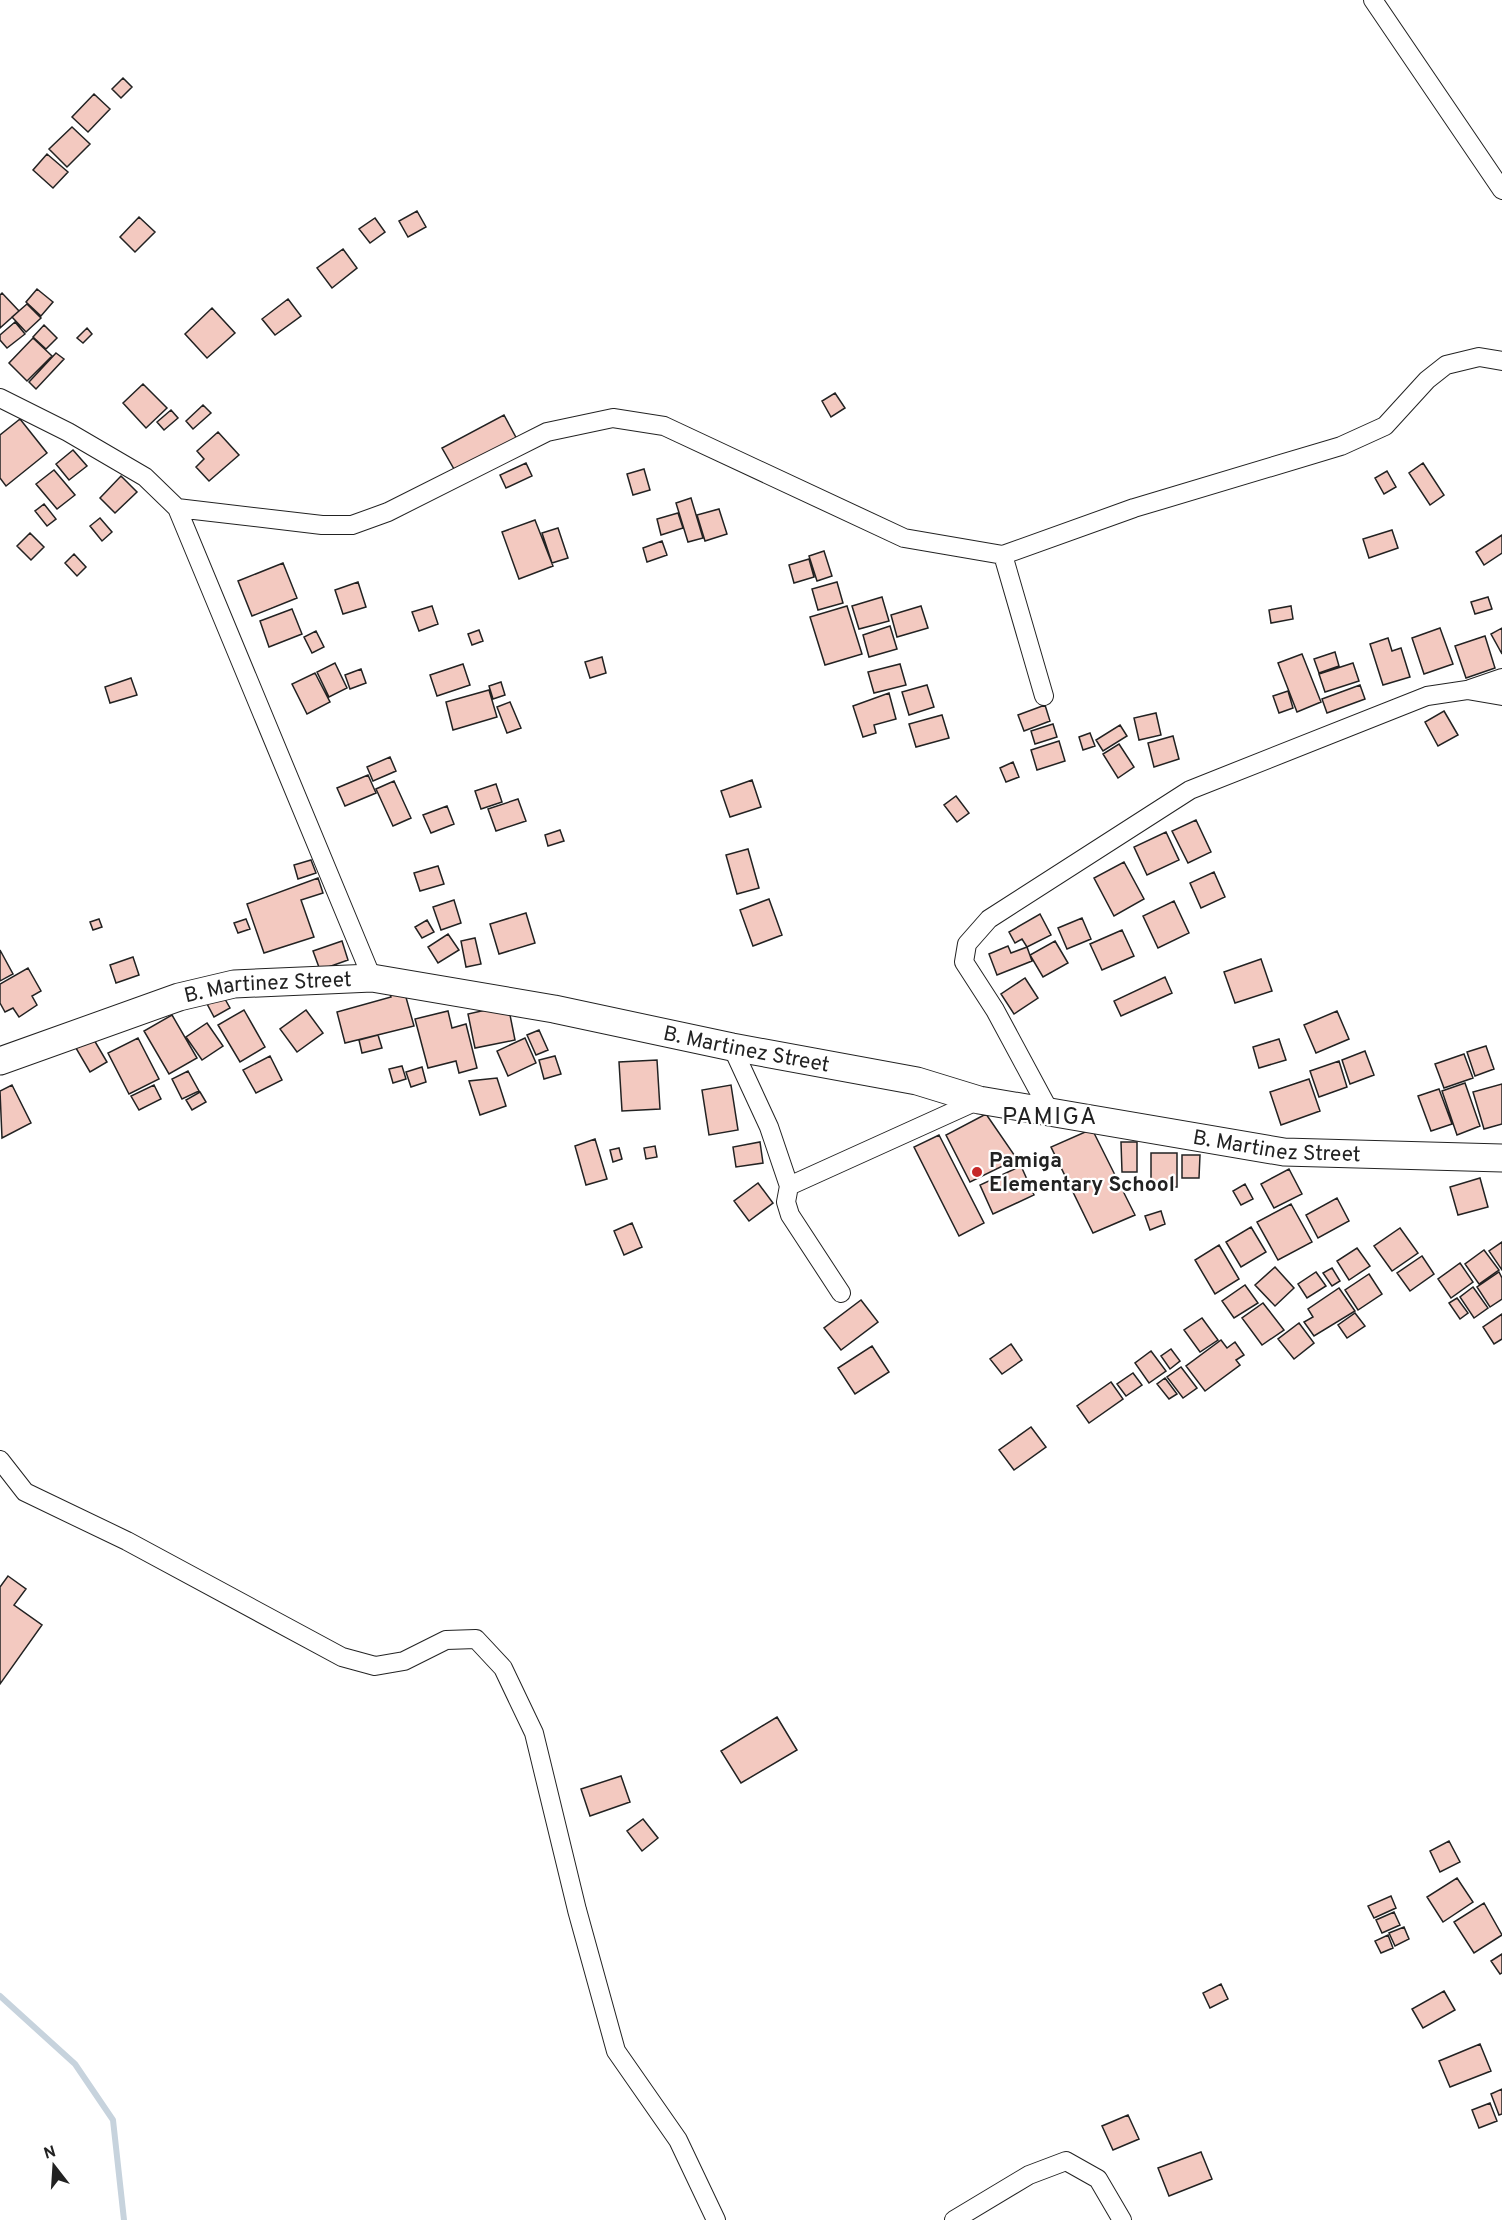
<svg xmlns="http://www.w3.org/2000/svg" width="1502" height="2220" font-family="Overpass,sans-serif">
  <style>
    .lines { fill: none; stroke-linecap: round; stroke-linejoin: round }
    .stream { stroke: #c7d3dd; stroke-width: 6 }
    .building { fill: #f3c9c0; stroke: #222; stroke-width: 1.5 }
    .street-casing { stroke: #222; stroke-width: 20 }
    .secondary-casing { stroke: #222; stroke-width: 29 }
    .street { stroke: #fff; stroke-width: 18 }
    .secondary { stroke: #fff; stroke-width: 27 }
    .poi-dot { fill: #c62828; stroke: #fff; stroke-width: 2 }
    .labels { text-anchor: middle; stroke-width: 4.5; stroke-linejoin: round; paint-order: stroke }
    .street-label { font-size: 21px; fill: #222; stroke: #fff }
    .poi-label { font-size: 21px; font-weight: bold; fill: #222; stroke: #fff; text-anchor: start }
    .quarter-label { font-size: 24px; letter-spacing: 1.5px; fill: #222; stroke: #fff }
  </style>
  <rect width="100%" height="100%" fill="#fff"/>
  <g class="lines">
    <path class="stream" d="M0,1996L75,2064L113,2120L124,2220"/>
  </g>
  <path class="building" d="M123,78L132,87L121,98L112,89Z
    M94,94L110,109L88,132L72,117Z
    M72,127L90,144L67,167L49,149Z
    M47,154L68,172L53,188L33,170Z
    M417,211L426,227L408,237L399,221Z
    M139,217L155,232L135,252L120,237Z
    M375,218L385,232L370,243L359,229Z
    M343,249L357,268L332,288L317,268Z
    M37,289L53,302L41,316L26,302Z
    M2,293L19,311L0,328V295Z
    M288,299L301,316L275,335L262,319Z
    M27,304L41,318L26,332L12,317Z
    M212,308L235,333L207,358L185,334Z
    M15,322L25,334L7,348L0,340V335Z
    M44,325L57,338L46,349L33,337Z
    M87,328L92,334L83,343L77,338Z
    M33,338L52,356L27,381L9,363Z
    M56,353L64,359L36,389L29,382Z
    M143,384L167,408L146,428L123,403Z
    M835,393L845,408L831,417L822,401Z
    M203,405L211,413L193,429L186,421Z
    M171,410L178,418L164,430L157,422Z
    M504,415L519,443L458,476L442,448Z
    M20,419L47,453L6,486L0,478V435Z
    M218,432L239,455L209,481L196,467L204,459L197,451Z
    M73,450L87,466L69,480L56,464Z
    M526,463L532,476L506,488L500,475Z
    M1423,463L1444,495L1430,505L1409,473Z
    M644,469L650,490L633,495L627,474Z
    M54,470L75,495L57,509L36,484Z
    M1387,471L1396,487L1384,494L1375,478Z
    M121,476L137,492L115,513L100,498Z
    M691,498L703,538L688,542L676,503Z
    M44,504L56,519L47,526L35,511Z
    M719,509L727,534L705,541L697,515Z
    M678,513L683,528L661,535L657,519Z
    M100,518L112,532L102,541L90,526Z
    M535,520L553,566L519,579L502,532Z
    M558,528L568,558L552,563L542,533Z
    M1392,530L1398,548L1369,558L1363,539Z
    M30,533L44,547L31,560L17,546Z
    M1502,535V553L1484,565L1476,552Z
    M662,541L667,555L647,562L643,548Z
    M824,551L832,576L817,581L809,556Z
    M74,554L86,567L77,576L65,563Z
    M809,559L814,577L794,583L789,565Z
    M283,563L297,598L252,616L238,581Z
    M358,582L366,607L343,614L335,590Z
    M837,582L843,603L818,610L812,589Z
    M882,597L889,621L859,629L852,606Z
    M1488,597L1492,609L1475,614L1471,602Z
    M432,606L438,624L419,631L412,612Z
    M847,606L862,654L825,665L810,617Z
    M921,606L928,628L897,637L891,615Z
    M1291,606L1293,619L1271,623L1269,610Z
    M292,609L302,634L269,647L260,621Z
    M890,626L897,649L869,657L863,635Z
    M1440,628L1453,664L1424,674L1412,638Z
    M1502,628V654L1491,634Z
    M479,630L483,641L472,645L468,634Z
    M316,631L324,647L312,653L304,637Z
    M1485,636L1495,668L1466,678L1455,646Z
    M1388,638L1392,651L1401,648L1410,677L1383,685L1370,644Z
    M1335,652L1339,666L1319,673L1314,659Z
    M1302,654L1321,702L1297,712L1278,663Z
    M602,657L606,673L590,678L585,662Z
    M335,663L347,688L329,697L317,672Z
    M1353,663L1359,681L1325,692L1319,674Z
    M463,664L470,685L437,696L430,675Z
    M900,664L906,685L874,693L868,672Z
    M361,669L366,683L350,689L345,675Z
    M315,673L330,702L307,714L292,684Z
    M131,678L137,695L110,703L105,687Z
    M501,682L505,695L493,699L489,686Z
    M927,685L934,707L909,715L902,692Z
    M1360,685L1365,699L1327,713L1322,699Z
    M489,690L497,717L453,730L446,702Z
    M1288,691L1293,708L1279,713L1273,696Z
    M889,693L896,719L874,725L876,733L863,737L853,706Z
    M510,702L521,728L507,733L497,707Z
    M1045,705L1050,721L1024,731L1018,715Z
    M1444,711L1458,735L1438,746L1425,722Z
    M1156,713L1161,735L1139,740L1134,718Z
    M942,715L949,738L916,747L909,724Z
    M1053,724L1057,737L1035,744L1031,731Z
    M1120,725L1127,736L1103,751L1096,740Z
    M1090,733L1095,746L1083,750L1079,737Z
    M1173,736L1179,759L1154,767L1148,743Z
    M1059,741L1065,761L1037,770L1031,750Z
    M1119,744L1134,767L1118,778L1103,754Z
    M390,757L396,771L373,781L367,767Z
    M1013,762L1019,777L1006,782L1000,768Z
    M368,775L376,793L345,806L337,788Z
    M752,780L761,807L730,817L721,791Z
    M394,781L411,818L393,826L376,789Z
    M496,784L502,802L481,809L475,791Z
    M956,796L969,813L957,822L944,805Z
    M518,799L526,821L496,831L488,809Z
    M447,806L454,824L431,833L423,815Z
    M1196,820L1211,852L1188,863L1172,831Z
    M560,830L564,841L548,846L545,835Z
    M1166,832L1179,860L1147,875L1134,847Z
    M748,849L759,888L737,894L726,855Z
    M311,860L316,873L298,879L294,865Z
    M1124,862L1144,899L1114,916L1094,878Z
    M438,866L444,884L420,891L414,873Z
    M1214,872L1225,897L1201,908L1190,883Z
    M318,878L323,893L301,900L314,937L264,953L247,904Z
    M769,899L782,935L753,946L740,910Z
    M454,900L461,923L441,930L433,907Z
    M1174,901L1189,933L1158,948L1143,916Z
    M526,913L535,943L499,954L490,924Z
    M1040,914L1051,935L1027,947L1022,939L1015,943L1009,932Z
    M1082,918L1091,939L1067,949L1058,928Z
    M99,919L102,927L93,930L90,922Z
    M246,919L250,929L238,933L234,923Z
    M427,920L434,932L422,938L415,927Z
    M1122,930L1134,956L1102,970L1090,944Z
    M448,934L459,950L438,963L428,947Z
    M475,938L481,964L466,967L461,941Z
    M342,941L348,960L320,970L313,951Z
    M1055,941L1068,963L1043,977L1030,955Z
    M1008,946L1011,953L1027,947L1032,961L997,975L989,954Z
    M0,950L13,974L0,981Z
    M133,957L139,975L116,983L110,965Z
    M1261,959L1272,991L1235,1003L1224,972Z
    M28,968L41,991L32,996L37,1005L19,1017L13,1008L5,1012L0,1003V984Z
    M1165,977L1172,993L1121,1016L1114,1001Z
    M1025,978L1038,998L1014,1014L1001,994Z
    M402,983L414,1026L345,1043L337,1012L391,997L388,987Z
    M221,992L230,1008L214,1017L205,1000Z
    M508,1005L515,1040L475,1048L468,1014Z
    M244,1010L265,1047L240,1062L218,1025Z
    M306,1010L323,1033L297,1052L280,1029Z
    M448,1011L452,1028L466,1024L477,1068L459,1073L456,1061L428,1068L415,1019Z
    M1337,1011L1349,1039L1316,1053L1304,1025Z
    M172,1015L197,1058L169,1074L144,1031Z
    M207,1023L223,1046L202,1060L186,1037Z
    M539,1030L548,1050L536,1055L527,1035Z
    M90,1033L107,1062L90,1072L73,1043Z
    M378,1035L382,1048L362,1053L359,1040Z
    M138,1038L159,1079L129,1094L108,1053Z
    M525,1038L536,1063L508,1076L497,1051Z
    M1279,1039L1286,1060L1259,1068L1253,1047Z
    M1486,1046L1494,1069L1475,1076L1467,1052Z
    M1365,1051L1374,1075L1350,1084L1342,1060Z
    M1464,1054L1473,1078L1444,1088L1435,1064Z
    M270,1056L282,1080L256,1093L243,1070Z
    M555,1056L561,1074L544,1079L539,1060Z
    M657,1060L660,1109L622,1111L619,1062Z
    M1339,1061L1347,1087L1319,1097L1310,1071Z
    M402,1066L406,1079L393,1083L389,1069Z
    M422,1067L426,1082L411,1087L406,1072Z
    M188,1071L199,1091L182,1099L172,1079Z
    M497,1078L506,1106L480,1115L469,1081Z
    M1309,1079L1320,1111L1281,1125L1270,1092Z
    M1465,1083L1480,1126L1457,1135L1442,1091Z
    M1502,1084V1124L1484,1129L1473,1092Z
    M12,1085L31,1123L2,1138L0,1091Z
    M154,1085L161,1099L139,1110L131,1096Z
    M731,1085L738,1130L709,1135L702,1090Z
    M1439,1089L1452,1124L1431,1131L1418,1096Z
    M200,1092L206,1102L192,1110L186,1100Z
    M986,1114L1017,1159L970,1182L946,1135Z
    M1092,1129L1135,1215L1093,1233L1051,1147Z
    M939,1135L984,1223L959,1236L914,1147Z
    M595,1139L607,1179L586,1185L575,1146Z
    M760,1142L763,1163L736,1167L733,1147Z
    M1121,1142H1137V1172H1122Z
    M655,1146L657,1157L646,1159L644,1148Z
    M619,1148L622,1159L613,1162L610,1150Z
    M1151,1153H1177V1187H1151Z
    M1182,1155H1200L1199,1178H1182Z
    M1021,1166L1034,1195L993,1214L980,1185Z
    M1289,1169L1302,1194L1274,1208L1261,1184Z
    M1480,1178L1488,1207L1458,1215L1450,1187Z
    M758,1183L773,1203L749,1221L734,1201Z
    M1245,1184L1253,1199L1241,1205L1233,1191Z
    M1337,1198L1349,1221L1318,1238L1306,1215Z
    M1291,1204L1312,1242L1278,1260L1257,1222Z
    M1161,1211L1165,1224L1150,1230L1145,1216Z
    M632,1223L642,1247L624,1255L614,1231Z
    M1251,1227L1266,1252L1241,1267L1226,1242Z
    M1400,1228L1418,1253L1392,1271L1374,1246Z
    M1502,1242V1270L1489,1251Z
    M1219,1245L1239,1279L1215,1294L1195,1260Z
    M1357,1248L1370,1266L1349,1280L1337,1261Z
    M1484,1250L1499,1270L1479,1284L1465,1264Z
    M1422,1256L1434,1274L1410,1291L1397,1273Z
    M1460,1263L1473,1282L1451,1298L1438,1279Z
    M1275,1267L1294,1288L1275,1306L1255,1285Z
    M1332,1268L1340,1281L1332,1286L1323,1273Z
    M1316,1272L1326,1286L1307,1298L1298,1284Z
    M1499,1272L1502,1278V1299L1490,1307L1477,1287Z
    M1369,1274L1382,1294L1358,1310L1345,1290Z
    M1245,1285L1258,1303L1234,1318L1222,1301Z
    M1473,1287L1488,1308L1474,1318L1460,1297Z
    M1339,1288L1355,1311L1314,1336L1304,1322L1313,1317L1308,1309Z
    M1457,1298L1468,1313L1460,1319L1449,1303Z
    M861,1300L878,1322L841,1350L824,1328Z
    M1263,1303L1284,1330L1262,1345L1242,1318Z
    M1355,1313L1365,1326L1347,1338L1338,1325Z
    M1502,1314V1339L1494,1344L1483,1327Z
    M1202,1318L1218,1340L1200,1352L1184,1330Z
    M1299,1323L1314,1343L1294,1359L1278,1339Z
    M1221,1340L1227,1348L1235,1342L1244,1355L1236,1360L1240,1365L1205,1391L1186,1366Z
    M1011,1344L1022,1360L1002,1374L990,1359Z
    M872,1346L889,1372L855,1394L838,1368Z
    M1171,1349L1180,1361L1170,1369L1161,1356Z
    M1151,1351L1166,1371L1149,1383L1135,1363Z
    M1181,1367L1197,1388L1183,1398L1167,1377Z
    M1133,1373L1142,1385L1126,1396L1117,1384Z
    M1165,1378L1177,1394L1169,1399L1157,1384Z
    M1111,1382L1123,1399L1089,1423L1077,1406Z
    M1031,1427L1046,1447L1014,1470L999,1450Z
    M8,1576L26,1589L14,1605L42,1625L0,1684V1587Z
    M777,1717L797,1750L741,1783L721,1751Z
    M621,1776L630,1802L590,1816L581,1789Z
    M643,1819L658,1838L642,1851L627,1831Z
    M1449,1841L1460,1862L1440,1872L1430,1851Z
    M1457,1878L1473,1902L1443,1922L1427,1897Z
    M1391,1896L1396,1908L1374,1918L1368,1906Z
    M1484,1903L1502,1935L1474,1953L1454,1922Z
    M1394,1912L1400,1925L1382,1933L1376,1920Z
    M1404,1927L1409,1939L1395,1946L1389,1933Z
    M1388,1935L1393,1948L1381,1953L1375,1941Z
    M1502,1954V1973L1500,1974L1491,1961Z
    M1221,1984L1228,1999L1210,2008L1203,1993Z
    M1444,1991L1455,2010L1423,2028L1412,2009Z
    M1480,2044L1491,2071L1450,2087L1439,2061Z
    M1502,2089V2114L1499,2115L1491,2094Z
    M1490,2103L1497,2121L1479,2128L1472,2110Z
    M1128,2115L1139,2139L1113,2150L1102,2126Z
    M1201,2152L1212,2179L1169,2196L1158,2168Z"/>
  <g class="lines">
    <defs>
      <path id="street" d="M1373,0L1502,190
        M0,398L68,432L145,477L177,508L372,978
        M177,508L322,525H352L388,512L547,432L613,418L664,426L904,538L1003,555L1134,508L1341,446L1385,426L1427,380L1446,365L1479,357L1502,361
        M1003,555L1044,696
        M1470,689L1502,678
        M732,1047L769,1127L789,1186L979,1100
        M1051,1114L995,1010L964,962L967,944L989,919L1190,790L1427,696L1467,690L1502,696
        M789,1186L786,1202L790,1215L841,1293
        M0,1460L25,1492L127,1541L342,1657L375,1666L404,1661L446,1640L476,1639L503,1668L534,1733L577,1910L616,2051L678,2140L716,2220
        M954,2220L1029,2175L1066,2161L1098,2179L1122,2220"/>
      <g id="secondary">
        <path id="s1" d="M0,1061L179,997L234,984L372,978L554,1009L732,1047L917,1081L979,1100L1284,1152L1502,1158"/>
      </g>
    </defs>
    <use href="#street" class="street-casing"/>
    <use href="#secondary" class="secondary-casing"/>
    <use href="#street" class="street"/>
    <use href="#secondary" class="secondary"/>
  </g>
  <circle class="poi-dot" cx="977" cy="1172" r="6"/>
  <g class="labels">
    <g class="street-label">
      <text dy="7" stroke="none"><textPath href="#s1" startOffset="280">B. Martinez Street</textPath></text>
      <text dy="7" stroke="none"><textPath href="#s1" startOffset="766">B. Martinez Street</textPath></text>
      <text dy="7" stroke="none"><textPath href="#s1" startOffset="1306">B. Martinez Street</textPath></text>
    </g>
    <g class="poi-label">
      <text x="989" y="1167">Pamiga<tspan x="989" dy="24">Elementary School</tspan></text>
    </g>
    <g class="quarter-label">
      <text x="1050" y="1124">PAMIGA</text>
    </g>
  </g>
  <g transform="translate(54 2166) rotate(343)" stroke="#ffffff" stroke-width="4.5" paint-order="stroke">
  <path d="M0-4.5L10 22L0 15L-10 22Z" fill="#222222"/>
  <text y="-9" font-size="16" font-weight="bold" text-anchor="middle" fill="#222222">N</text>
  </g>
</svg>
